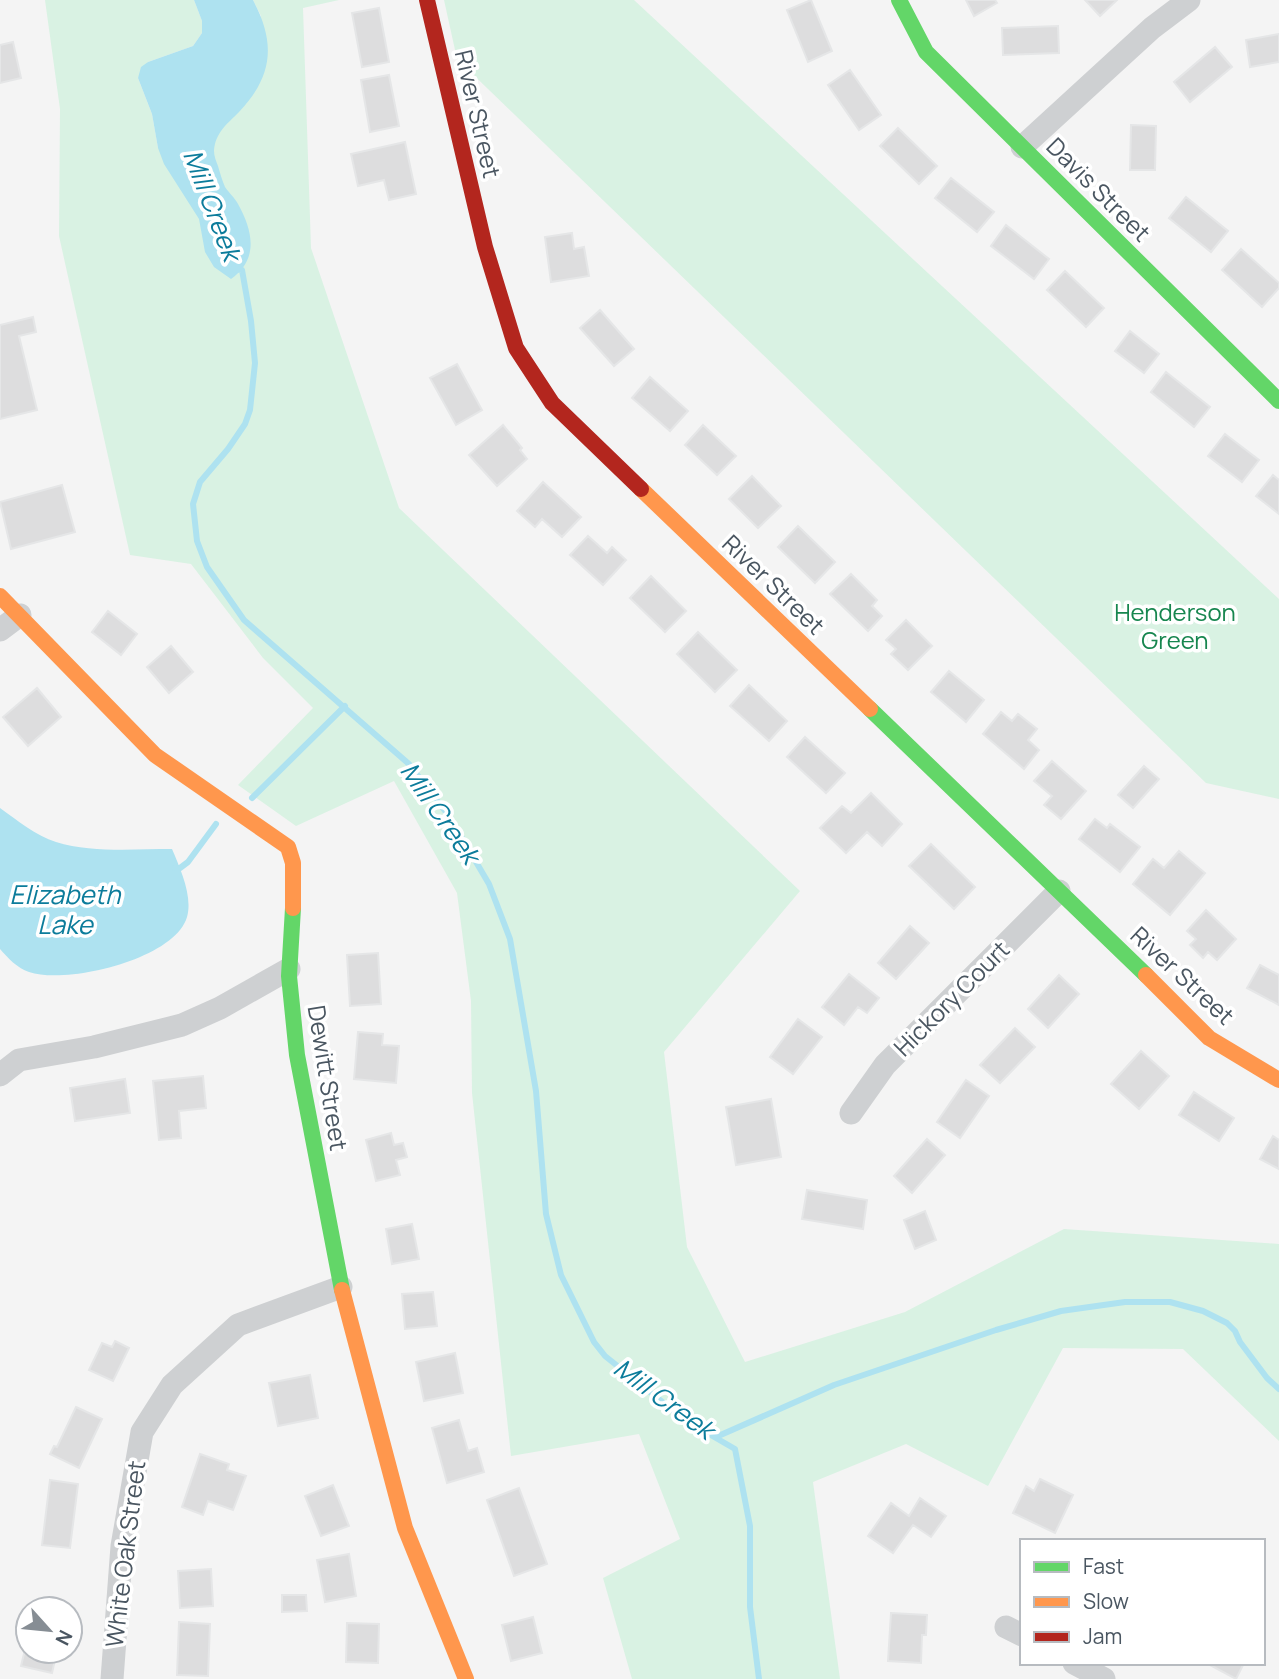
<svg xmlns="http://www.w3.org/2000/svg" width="1279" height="1679" font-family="Manrope,sans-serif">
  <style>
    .green { fill: #d9f2e3 }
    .water { fill: #aee2f0 }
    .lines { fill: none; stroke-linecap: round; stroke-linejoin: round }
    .stream { stroke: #aee2f0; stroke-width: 6 }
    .building { fill: #ddddde; stroke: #e5e6e7; stroke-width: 2 }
    .street { stroke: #ced0d2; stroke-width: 23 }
    .fast { stroke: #63d668; stroke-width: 16 }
    .slow { stroke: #ff974d; stroke-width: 16 }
    .jam { stroke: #b3261e; stroke-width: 16 }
    .labels { text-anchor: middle; stroke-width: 7; stroke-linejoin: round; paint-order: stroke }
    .street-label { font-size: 24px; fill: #4a5661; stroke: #fff }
    .park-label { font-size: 24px; fill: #17864f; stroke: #fff }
    .water-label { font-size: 26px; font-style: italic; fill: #0c7c9b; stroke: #fff }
  </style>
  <rect width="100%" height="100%" fill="#f4f4f4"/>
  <path class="green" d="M45,0H194L202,21V33L193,46L148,62L138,78L152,114L158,148L261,16L253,0H339L303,8L311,248L399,508L800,891L664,1052L687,1247L745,1362L905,1312L1064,1229L1279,1244V1441L1183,1349L1063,1348L988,1486L906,1444L813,1482L840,1679H632L603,1578L680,1539L639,1434L511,1456L472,1093L471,1001L457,893L394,781L296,826L238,785L313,708L263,658L191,564L130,555L59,236L60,109Z
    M444,0H634L1279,599V799L1206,783L457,59Z"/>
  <path class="water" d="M194,0H253C276,43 273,76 239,112C227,124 215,133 214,151C214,156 216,161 218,166C220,173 222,180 225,187C229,193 235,198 238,204C253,231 259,259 231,279L214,267L205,252L199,219L164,164L158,148L152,114L138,78L141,67L148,62L193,46L202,33V21Z
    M0,808C17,820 36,836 56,842C92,853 134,849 172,849C180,868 193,896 187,917C175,959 67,985 29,972C17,968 8,958 0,949Z"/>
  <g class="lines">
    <path class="stream" d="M233,269L242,270L251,321L255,363L250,410L245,424L228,449L200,482L193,504L197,541L207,567L244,620L409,764L449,816L489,884L510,939L536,1091L546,1214L561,1275L594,1342L605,1356L685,1420L735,1449L750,1526V1607L759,1679
      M252,798L345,706
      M175,868H180L188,862L216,824
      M716,1437L834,1385L996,1330L1061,1311L1125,1302H1170L1203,1311L1227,1323L1235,1331L1240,1342L1267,1378L1279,1389"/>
  </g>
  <path class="building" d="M811,0L832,51L808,62L787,10Z
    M966,0H995L997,3L974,16Z
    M1085,0H1117L1100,16Z
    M379,8L389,62L362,67L352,13Z
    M1058,26L1059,53L1003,55L1002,28Z
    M1279,34V62L1250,67L1246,40Z
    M13,42L21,78L0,83V45Z
    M1215,47L1232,67L1190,102L1174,82Z
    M850,70L881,115L859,130L828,85Z
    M389,75L399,126L370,132L361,80Z
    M1131,125L1156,126L1155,170H1130Z
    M898,128L937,166L919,184L880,146Z
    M405,142L416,194L389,200L384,180L358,186L351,154Z
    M951,178L994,212L977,232L935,198Z
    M1186,197L1228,231L1211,252L1169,218Z
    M1006,225L1049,259L1034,279L991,246Z
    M572,233L574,249L584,247L589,276L551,282L545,237Z
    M1241,249L1279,283V288L1262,307L1222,270Z
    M1065,271L1104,308L1086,327L1047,290Z
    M600,310L634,349L614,366L580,328Z
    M33,317L36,332L19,336L37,410L0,419V325Z
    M1130,331L1159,354L1144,373L1115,351Z
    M457,364L482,410L456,425L430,378Z
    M1166,372L1210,407L1194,427L1151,392Z
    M650,377L688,411L670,431L632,398Z
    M503,425L522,448L520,450L527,459L497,486L469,455Z
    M703,425L736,456L717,475L685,445Z
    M1225,434L1259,460L1242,482L1208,456Z
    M1273,475L1279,480V514L1256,496Z
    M752,476L781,506L758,528L729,499Z
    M543,482L581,517L562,537L542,519L535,527L517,511Z
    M62,485L75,532L11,549L0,502Z
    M798,526L835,562L815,583L778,547Z
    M588,536L607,553L612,547L626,560L603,585L570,555Z
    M851,574L877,600L872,606L882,616L868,631L830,594Z
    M651,576L686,611L665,632L630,598Z
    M108,611L137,634L121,655L92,632Z
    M906,620L932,646L908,670L891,654L896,649L886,640Z
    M698,632L737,670L715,692L677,654Z
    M171,646L193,672L169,693L147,667Z
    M949,671L984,700L966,722L931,692Z
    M749,685L787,721L769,741L730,706Z
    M37,688L61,717L28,746L3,717Z
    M1001,712L1012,721L1018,714L1037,729L1028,740L1039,750L1024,769L983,734Z
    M805,737L845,773L826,793L787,757Z
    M1052,761L1086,791L1061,819L1044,805L1052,796L1034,781Z
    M1144,766L1159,779L1133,808L1118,795Z
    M871,793L902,824L882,846L867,832L846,853L820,828L842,806L851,813Z
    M1095,819L1107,828L1110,824L1140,847L1120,872L1079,839Z
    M931,844L975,887L954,909L909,866Z
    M1179,851L1205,873L1170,915L1133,884L1153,859L1164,868Z
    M1206,910L1236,939L1217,960L1208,952L1203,958L1190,945L1196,939L1187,931Z
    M910,926L929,943L896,979L878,963Z
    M378,953L381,1004L350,1006L347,955Z
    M1260,965L1279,975V1005L1247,988Z
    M849,974L879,998L867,1013L858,1007L844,1025L822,1007Z
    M1059,975L1079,994L1048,1028L1028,1009Z
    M798,1019L822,1037L793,1074L770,1057Z
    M1015,1028L1035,1047L1000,1083L980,1065Z
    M358,1032L383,1034L382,1045L399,1046L396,1083L354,1079Z
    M1141,1051L1169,1076L1139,1109L1111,1084Z
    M203,1076L206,1108L179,1111L181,1138L159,1140L153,1081Z
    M125,1079L130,1113L75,1121L70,1088Z
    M966,1080L989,1096L960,1138L937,1122Z
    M1194,1092L1234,1118L1219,1141L1179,1115Z
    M771,1099L781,1157L736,1165L726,1107Z
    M391,1133L394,1145L403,1143L407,1157L396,1160L400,1175L376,1181L366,1140Z
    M1273,1136L1279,1140V1169L1260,1159Z
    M927,1139L945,1155L912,1193L894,1176Z
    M807,1190L867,1200L863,1229L802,1219Z
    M925,1211L936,1240L915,1249L904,1220Z
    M412,1224L419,1259L392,1264L386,1229Z
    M433,1292L437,1326L405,1329L402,1294Z
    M115,1341L129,1348L113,1381L89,1370L102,1343L112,1347Z
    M455,1353L463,1393L424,1401L416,1362Z
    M310,1375L318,1418L278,1426L269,1383Z
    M76,1407L102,1419L79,1468L50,1454L54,1446L57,1447Z
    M459,1420L468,1451L477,1448L484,1472L447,1483L432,1428Z
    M200,1454L229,1464L227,1470L246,1476L233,1510L208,1501L203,1515L182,1507Z
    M1040,1479L1073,1495L1055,1533L1013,1513L1026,1486L1034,1491Z
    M50,1480L78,1484L70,1548L42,1545Z
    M333,1485L349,1526L321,1536L305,1496Z
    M519,1488L547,1564L514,1576L487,1500Z
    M920,1498L946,1516L931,1537L913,1525L893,1553L868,1536L891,1503L909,1516Z
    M349,1554L356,1596L325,1602L317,1560Z
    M211,1569L213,1606L180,1608L178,1571Z
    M282,1595H306L307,1611L282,1612Z
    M891,1613L927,1615L926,1635H922L921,1663L888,1661Z
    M533,1617L542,1653L511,1661L502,1625Z
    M179,1622L210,1624L208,1676L177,1675Z
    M347,1623L379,1624L378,1663L346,1662Z
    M28,1637V1651H57L52,1673L21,1666Z
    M1211,1663H1244L1236,1679L1210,1665Z"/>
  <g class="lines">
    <path class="street" d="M1022,147L1152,28L1189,0
      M0,630L20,615
      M0,1075L19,1060L94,1047L182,1025L220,1008L289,969
      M851,1113L885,1065L1059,891
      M1006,1627L1022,1635
      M1074,1663L1104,1679
      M112,1679L122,1546L142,1432L172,1385L238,1325L341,1287"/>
    <path class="fast" d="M899,0L926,52L1279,401
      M870,709L1146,975
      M293,908L289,976L297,1055L342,1290"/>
    <path class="slow" d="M641,489L870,709
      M0,596L155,755L288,847L293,863V908
      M1146,975L1209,1038L1279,1080
      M342,1290L405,1528L466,1679"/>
    <path class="jam" d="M427,0L485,247L516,348L552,403L641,489"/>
  </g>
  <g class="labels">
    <g class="street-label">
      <text transform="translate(477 114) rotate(77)" y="8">River Street</text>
      <text transform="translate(1098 190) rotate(45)" y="8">Davis Street</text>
      <text transform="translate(773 585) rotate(44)" y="8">River Street</text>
      <text transform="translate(1182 976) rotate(43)" y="8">River Street</text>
      <text transform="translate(952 999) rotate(-45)" y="8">Hickory Court</text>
      <text transform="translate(327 1078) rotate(81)" y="8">Dewitt Street</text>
      <text transform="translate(126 1554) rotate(-83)" y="8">White Oak Street</text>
    </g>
    <g class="park-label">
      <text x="1175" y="621">Henderson<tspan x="1175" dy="28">Green</tspan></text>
    </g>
    <g class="water-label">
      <text transform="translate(212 205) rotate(69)" y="9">Mill Creek</text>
      <text transform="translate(440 813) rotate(55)" y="9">Mill Creek</text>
      <text x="65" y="904">Elizabeth<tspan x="65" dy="30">Lake</tspan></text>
      <text transform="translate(664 1399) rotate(36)" y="9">Mill Creek</text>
    </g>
  </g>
  <rect x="1020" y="1539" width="245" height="126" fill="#ffffff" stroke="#b7bbc0" stroke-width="2"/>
  <rect x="1034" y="1562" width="35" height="10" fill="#63d668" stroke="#b7bbc0" stroke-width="2"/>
  <text x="1083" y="1574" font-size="21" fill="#4a5661">Fast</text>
  <rect x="1034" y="1597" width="35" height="10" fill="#ff974d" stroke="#b7bbc0" stroke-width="2"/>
  <text x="1083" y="1609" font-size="21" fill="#4a5661">Slow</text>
  <rect x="1034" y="1632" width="35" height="10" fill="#b3261e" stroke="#b7bbc0" stroke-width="2"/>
  <text x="1083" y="1644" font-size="21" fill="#4a5661">Jam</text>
  <g transform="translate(49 1630) rotate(117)"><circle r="33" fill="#ffffff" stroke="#b7bbc0" stroke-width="2"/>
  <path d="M0-5L12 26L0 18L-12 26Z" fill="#868d94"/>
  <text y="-10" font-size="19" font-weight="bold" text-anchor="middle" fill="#4a5661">N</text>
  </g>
</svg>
